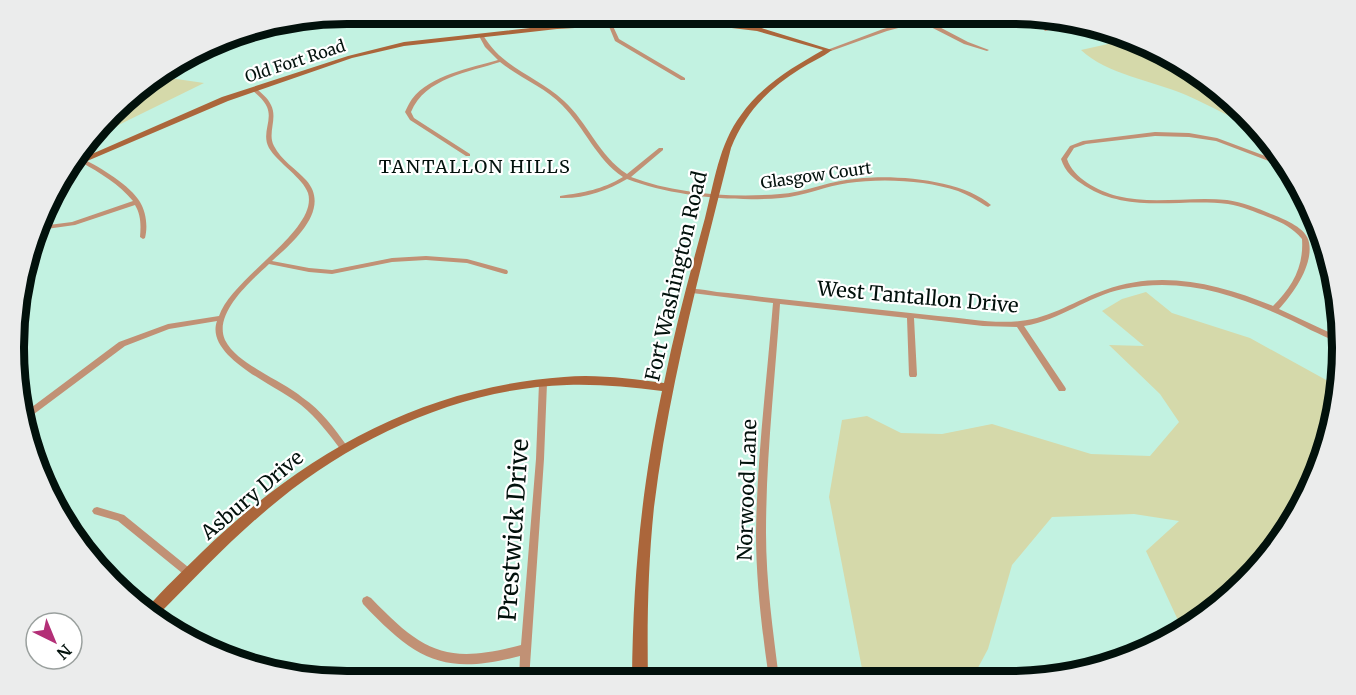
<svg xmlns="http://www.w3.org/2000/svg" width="1356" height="695" font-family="Merriweather,serif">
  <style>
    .green { fill: #d5d9aa }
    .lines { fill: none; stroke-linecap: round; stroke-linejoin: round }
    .street { fill: #c19175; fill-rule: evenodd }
    .secondary { fill: #ab663b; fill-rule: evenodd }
    .labels { text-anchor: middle; stroke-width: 4.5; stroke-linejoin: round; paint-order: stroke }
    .far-street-label { font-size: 16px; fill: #02110c; stroke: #fff }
    .far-neighbourhood-label { font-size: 18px; letter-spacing: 1.5px; fill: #02110c; stroke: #fff }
    .street-label { font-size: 20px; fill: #02110c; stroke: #fff }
    .near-street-label { font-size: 24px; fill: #02110c; stroke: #fff }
    .rim { fill: none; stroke: #02110c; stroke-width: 8 }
  </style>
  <rect width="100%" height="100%" fill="#c2f2e1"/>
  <path class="green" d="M1126,40L1157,48L1261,130C1235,120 1211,106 1186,95C1151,80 1108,75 1081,50Z
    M156,76L204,83L92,138L144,83Z
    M1146,292L1172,313L1250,338L1337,386L1308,496L1260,567L1194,625L1183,631L1146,551L1179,521L1134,514L1052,517L1012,565L988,649L972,679H864L829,497L842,420L867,416L901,433L942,434L992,424L1091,454L1150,456L1179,422L1160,394L1109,345L1144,346L1102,311L1122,299Z"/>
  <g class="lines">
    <path class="street" d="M362,14H369L280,30L233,35L238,32L280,28Z
      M608,14H612V24L619,39L685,78V80H681L615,41L608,24Z
      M770,14H774L760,30H756V28Z
      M908,14H913L922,19L940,14H947L926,20L968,42L989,50L987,51L964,44L921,22L887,31L831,51L827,50L883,29L918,20Z
      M1020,14C1032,14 1042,21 1049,30L1045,31L1039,24Z
      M479,35H483C503,69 536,75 564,101C588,123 599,156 627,174L659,148H663V150L631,177C676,194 732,198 780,194C802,193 824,183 846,180C885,173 961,178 991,205L988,207L986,206C977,200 968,195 958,191C926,180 881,178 848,183C826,186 804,196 781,198C733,202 672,196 627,179C607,191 583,199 560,198V196C585,192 601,190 623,177C596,159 585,128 562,105C545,87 520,78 500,62C469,72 425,78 411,112L414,118L470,154V156H466L410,120L405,112C407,108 409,103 412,99C430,75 471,68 498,60L485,47L479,36Z
      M252,88H256C261,93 268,98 271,105C278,119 267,133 274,146C281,160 296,169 306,180C332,209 293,242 272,261L309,268L332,270L392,258L426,256L467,259L507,270L508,272L507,274H505L467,263L426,260L392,262L332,274L309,272L269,264C251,281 213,313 225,340C232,354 247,363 260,371C274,380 290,387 303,398C321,410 334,428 347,446L348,448L347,450L344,451L341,450C329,434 317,418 301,405C279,387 204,357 217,321L169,329L125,346L26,420L24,413L119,342L168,324L219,316C232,277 319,230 308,193C303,178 278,163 269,148C261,133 273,121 267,107C264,100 258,95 252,90Z
      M1155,132L1189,133L1217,138L1279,161L1282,166L1216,141L1189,137L1155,136L1086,144L1074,148L1067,159C1073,178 1098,191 1117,196C1153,205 1191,196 1227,200C1242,202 1257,208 1271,214C1282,218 1304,227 1308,239C1316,262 1293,294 1279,309L1337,336L1338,342C1319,335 1302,325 1284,317C1232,293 1180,277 1123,289C1088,296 1061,320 1024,326L1065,387L1066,389L1065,391H1059L1017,327L983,326L914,318L917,375L916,377H910L909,375L907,318L780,304C775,380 766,456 766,533C766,582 773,631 779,679H769C762,631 756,581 756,533C757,456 767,379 773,303L692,293L689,291L690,289C698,288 708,291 717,292C732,293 747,295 762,297C820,303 880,310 938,316C965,318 993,324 1020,321C1051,318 1076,300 1105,290C1161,269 1220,284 1273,306C1292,287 1304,267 1302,239C1293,228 1281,222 1268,217C1255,212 1242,206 1228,204C1180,198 1129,214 1085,186C1074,179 1065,172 1061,159L1070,146L1083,141Z
      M83,159C100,167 131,186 140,202C146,212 148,226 145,238L143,239L140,237C141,225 141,215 135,205L75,225L39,230L41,226L72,222L133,201C119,184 100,173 81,162L80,161Z
      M543,380L546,381L547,383L544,459L529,680H519L520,656C444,676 416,660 363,604L362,601L363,598L367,596L371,598C423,652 446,665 521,645L536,459L539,383L540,381Z
      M97,507L124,515L193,571L195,574L193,577L190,579L187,577L118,521L94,514L92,511L94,508Z"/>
    <path class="secondary" d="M681,18L758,27L832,50C823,57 811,62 800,69C768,89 745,113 731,148C701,267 669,386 654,507C648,565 647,622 648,680H632C633,579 641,490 662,391C630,387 599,384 567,385C464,388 359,435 280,499C236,534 198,575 158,615L148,607C164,588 184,570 202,552C303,454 421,387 564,377C597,374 631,379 664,383C675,328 690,273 705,218C714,183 719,144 741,115C761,86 793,67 823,50L757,31L681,22L557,29L404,46L352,58L228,101L66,170L69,164L222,97L348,56L404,42L557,25Z"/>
  </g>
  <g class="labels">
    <g class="far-street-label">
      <text transform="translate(295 61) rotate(-18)" y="6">Old Fort Road</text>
      <text transform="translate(816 175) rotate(-8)" y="6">Glasgow Court</text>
    </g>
    <g class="far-neighbourhood-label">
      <text x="475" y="173">TANTALLON HILLS</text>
    </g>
    <g class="street-label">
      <text transform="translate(676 276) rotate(-77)" y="7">Fort Washington Road</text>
      <text transform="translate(918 297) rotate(5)" y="7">West Tantallon Drive</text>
      <text transform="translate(747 490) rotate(-88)" y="7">Norwood Lane</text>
      <text transform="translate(252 495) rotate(-40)" y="7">Asbury Drive</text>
    </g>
    <g class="near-street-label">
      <text transform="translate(514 530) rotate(-86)" y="8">Prestwick Drive</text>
    </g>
  </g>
  <path d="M0 0H1356V695H0ZM347 24H1009A323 323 0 0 1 1332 347V348A323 323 0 0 1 1009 671H347A323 323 0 0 1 24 348V347A323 323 0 0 1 347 24Z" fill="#ebecec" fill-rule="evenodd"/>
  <path class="rim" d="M347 24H1009A323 323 0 0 1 1332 347V348A323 323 0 0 1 1009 671H347A323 323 0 0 1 24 348V347A323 323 0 0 1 347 24Z"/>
  <g transform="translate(54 641) rotate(137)"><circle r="28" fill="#ffffff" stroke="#9aa09e" stroke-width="1.5"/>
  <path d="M0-4.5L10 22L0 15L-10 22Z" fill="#b32f77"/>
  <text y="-9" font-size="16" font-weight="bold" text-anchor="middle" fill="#02110c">N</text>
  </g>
</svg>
